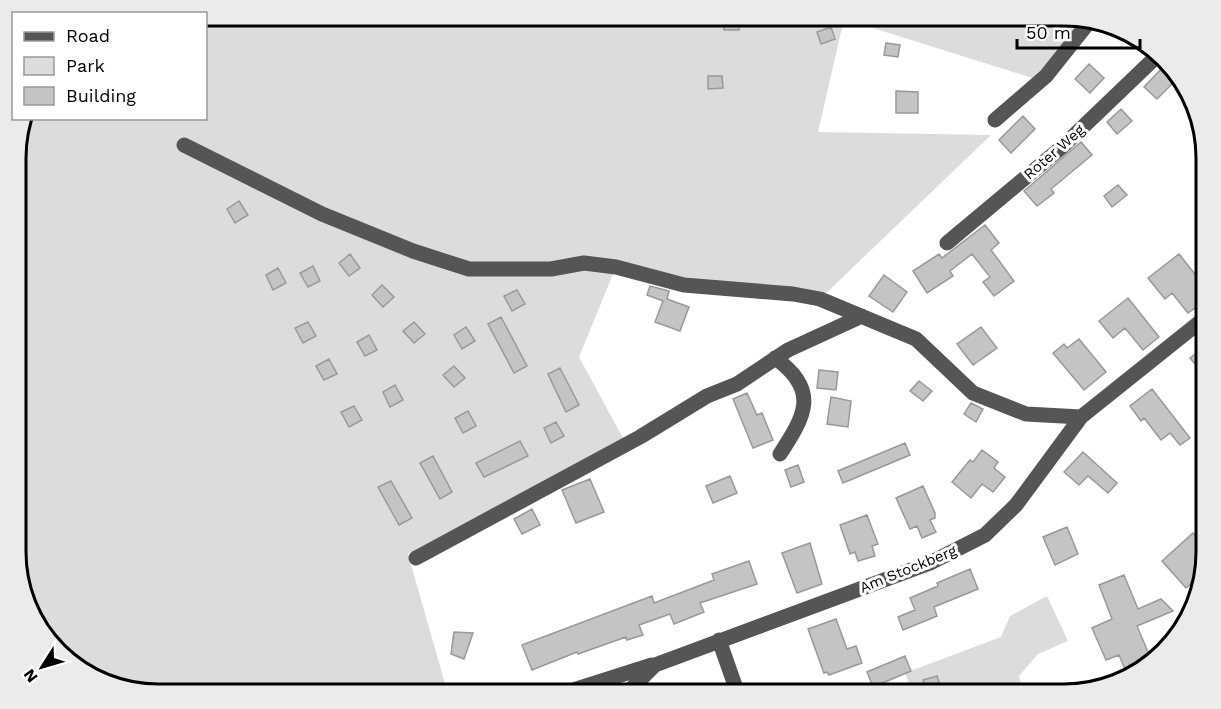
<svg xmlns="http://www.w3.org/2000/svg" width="1221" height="709" font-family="'Work Sans',sans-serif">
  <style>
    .green { fill: #dcdcdc }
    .building { fill: #c4c4c4; stroke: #999; stroke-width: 1.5 }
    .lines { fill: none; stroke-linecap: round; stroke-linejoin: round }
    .minor { stroke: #555; stroke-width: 15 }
    .labels { text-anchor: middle; stroke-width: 6; stroke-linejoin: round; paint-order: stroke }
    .street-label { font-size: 15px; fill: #000; stroke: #fff }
    .rim { fill: none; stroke: #000; stroke-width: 3 }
  </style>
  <rect width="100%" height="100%" fill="#fff"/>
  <path class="green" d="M206,15H1064L1083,20L1039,80L844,19L818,132L991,135L820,299L684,285L616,267L579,357L623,438L408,554L448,694H157L86,675L53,644L16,554V139L22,119L206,118Z
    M1047,596L1068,641L1038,654L1019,676L1024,694H913L905,673L1001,637L1010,616Z"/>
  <path class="building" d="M724,18H739V30H724Z
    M831,27L835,39L821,44L817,32Z
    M886,43L900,45L898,57L884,55Z
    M1089,64L1104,78L1090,93L1075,79Z
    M1163,67L1176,80L1157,99L1144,87Z
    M708,76H722L723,88L708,89Z
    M896,91L918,92V113H896Z
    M1121,109L1132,121L1117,134L1107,122Z
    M1023,116L1035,129L1011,153L999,140Z
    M1081,142L1092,155L1051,189L1054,193L1037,206L1024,191Z
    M1118,185L1127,195L1112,207L1104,196Z
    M239,201L248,215L235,223L227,209Z
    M985,225L999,243L991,250L1014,281L994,296L983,282L990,277L972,254L950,271L953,276L927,293L913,271L939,254L942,258Z
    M350,254L360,268L349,276L339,263Z
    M1179,254L1206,288V300L1188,313L1172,293L1165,299L1148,278Z
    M313,266L320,281L308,287L300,273Z
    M278,268L286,283L273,290L266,275Z
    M884,275L907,292L893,312L869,296Z
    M382,285L394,297L383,307L372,295Z
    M650,286L669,291L667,299L689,307L680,331L655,322L663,301L647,295Z
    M517,290L525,304L512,311L504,296Z
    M1128,298L1159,337L1143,350L1125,328L1113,338L1099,321Z
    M501,317L527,366L514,373L488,324Z
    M308,322L316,336L303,343L295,328Z
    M414,322L425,334L414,343L403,331Z
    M466,327L475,341L462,349L454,335Z
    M981,327L997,348L973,365L957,344Z
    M369,335L377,350L365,356L357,342Z
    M1079,339L1106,372L1084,390L1053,353L1064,344L1067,348Z
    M1206,345V377L1190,358Z
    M329,359L337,374L324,380L316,366Z
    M454,366L465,378L454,387L443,375Z
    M560,368L579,405L566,412L548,374Z
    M819,370L838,372L836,390L817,388Z
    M919,381L932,391L923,401L910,391Z
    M395,385L403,400L390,407L383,392Z
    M1152,389L1190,438L1180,445L1170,433L1161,440L1144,418L1141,421L1130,406Z
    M747,393L757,415L762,413L773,440L753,448L733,399Z
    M831,397L851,401L848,427L827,424Z
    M971,403L983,409L976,422L964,414Z
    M354,406L362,420L349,427L341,412Z
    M468,411L476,426L463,433L455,418Z
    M556,422L564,436L551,443L544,428Z
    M520,441L528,456L484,477L476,463Z
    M905,443L910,455L843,483L838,471Z
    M982,450L998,462L994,468L1005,477L993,492L982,484L971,498L952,482L970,460L973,462Z
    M1083,452L1117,483L1108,493L1088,476L1079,485L1064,472Z
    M433,456L452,492L440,499L420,463Z
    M798,465L804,482L791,487L785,470Z
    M730,476L737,493L713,503L706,486Z
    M590,479L604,512L576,523L562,490Z
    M391,481L412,518L399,525L378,487Z
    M923,486L935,513V518L930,520L936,532L922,538L917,526L910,529L896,498Z
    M532,509L540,525L522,534L514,519Z
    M867,515L878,544L872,546L875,556L858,561L855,552L850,554L840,525Z
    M1067,527L1078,554L1055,565L1043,537Z
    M1193,533L1206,546V561L1202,574L1186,588L1162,561Z
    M810,543L822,584L797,593L782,553Z
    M749,561L757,584L700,603L704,612L674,624L670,614L639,625L643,635L627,640L626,637L578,654L577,652L532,670L522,645L652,596L654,603L714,580L712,574Z
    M970,569L978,589L934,607L937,616L903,630L898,617L915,610L910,598L938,586L937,583Z
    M1124,575L1138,609L1161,599L1173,611L1137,626L1151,659L1135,675L1128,677L1119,655L1106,660L1092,628L1112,619L1099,585Z
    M836,619L847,649L856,646L862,663L829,675L827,672L824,673L808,629Z
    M454,632L473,633L464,659L451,654Z
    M905,656L911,671L873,687L867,672Z
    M937,676L942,691L928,694L923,680Z"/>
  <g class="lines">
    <path class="minor" d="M995,120L1046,76L1089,22
      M184,145L322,214L413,251L469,269H551L584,263L616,267L684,285L793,294L820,299L916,339L973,393L1026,414L1081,417
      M947,243L1062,147L1158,55
      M775,358C820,390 805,416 780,454
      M416,558L640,437L707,396L737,384L788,350L862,316
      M719,640L738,694
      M561,694L652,665
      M626,694L655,665L930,563L985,535L1016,505L1081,417L1206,317"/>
  </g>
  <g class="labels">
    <g class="street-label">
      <text transform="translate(1054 152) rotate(-41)" y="5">Roter Weg</text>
      <text transform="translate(908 569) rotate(-22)" y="5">Am Stockberg</text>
    </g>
  </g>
  <path d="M0 0H1221V709H0ZM158 26H1064A132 132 0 0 1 1196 158V552A132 132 0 0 1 1064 684H158A132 132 0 0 1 26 552V158A132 132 0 0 1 158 26Z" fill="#ebebeb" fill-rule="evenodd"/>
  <path class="rim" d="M158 26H1064A132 132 0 0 1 1196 158V552A132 132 0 0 1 1064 684H158A132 132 0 0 1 26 552V158A132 132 0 0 1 158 26Z"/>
  <rect x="12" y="12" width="195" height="108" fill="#ffffff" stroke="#999999" stroke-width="1.5"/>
  <rect x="24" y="32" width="30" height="9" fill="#555555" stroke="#999999" stroke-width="1.5"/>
  <text x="66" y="42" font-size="18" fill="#000000">Road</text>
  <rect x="24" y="57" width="30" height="18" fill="#dcdcdc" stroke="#999999" stroke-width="1.5"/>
  <text x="66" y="72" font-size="18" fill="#000000">Park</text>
  <rect x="24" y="87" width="30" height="18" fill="#c4c4c4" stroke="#999999" stroke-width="1.5"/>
  <text x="66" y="102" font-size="18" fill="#000000">Building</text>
  <g transform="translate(42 667) rotate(233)" stroke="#ffffff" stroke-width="4.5" paint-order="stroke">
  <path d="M0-4.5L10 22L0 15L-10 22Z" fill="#000000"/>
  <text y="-9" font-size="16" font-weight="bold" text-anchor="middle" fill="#000000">N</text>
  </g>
  <path d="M1017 39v9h123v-9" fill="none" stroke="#000000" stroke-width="3"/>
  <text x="1026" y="39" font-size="18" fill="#000000" stroke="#ffffff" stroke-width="4.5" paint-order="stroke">50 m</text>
</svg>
